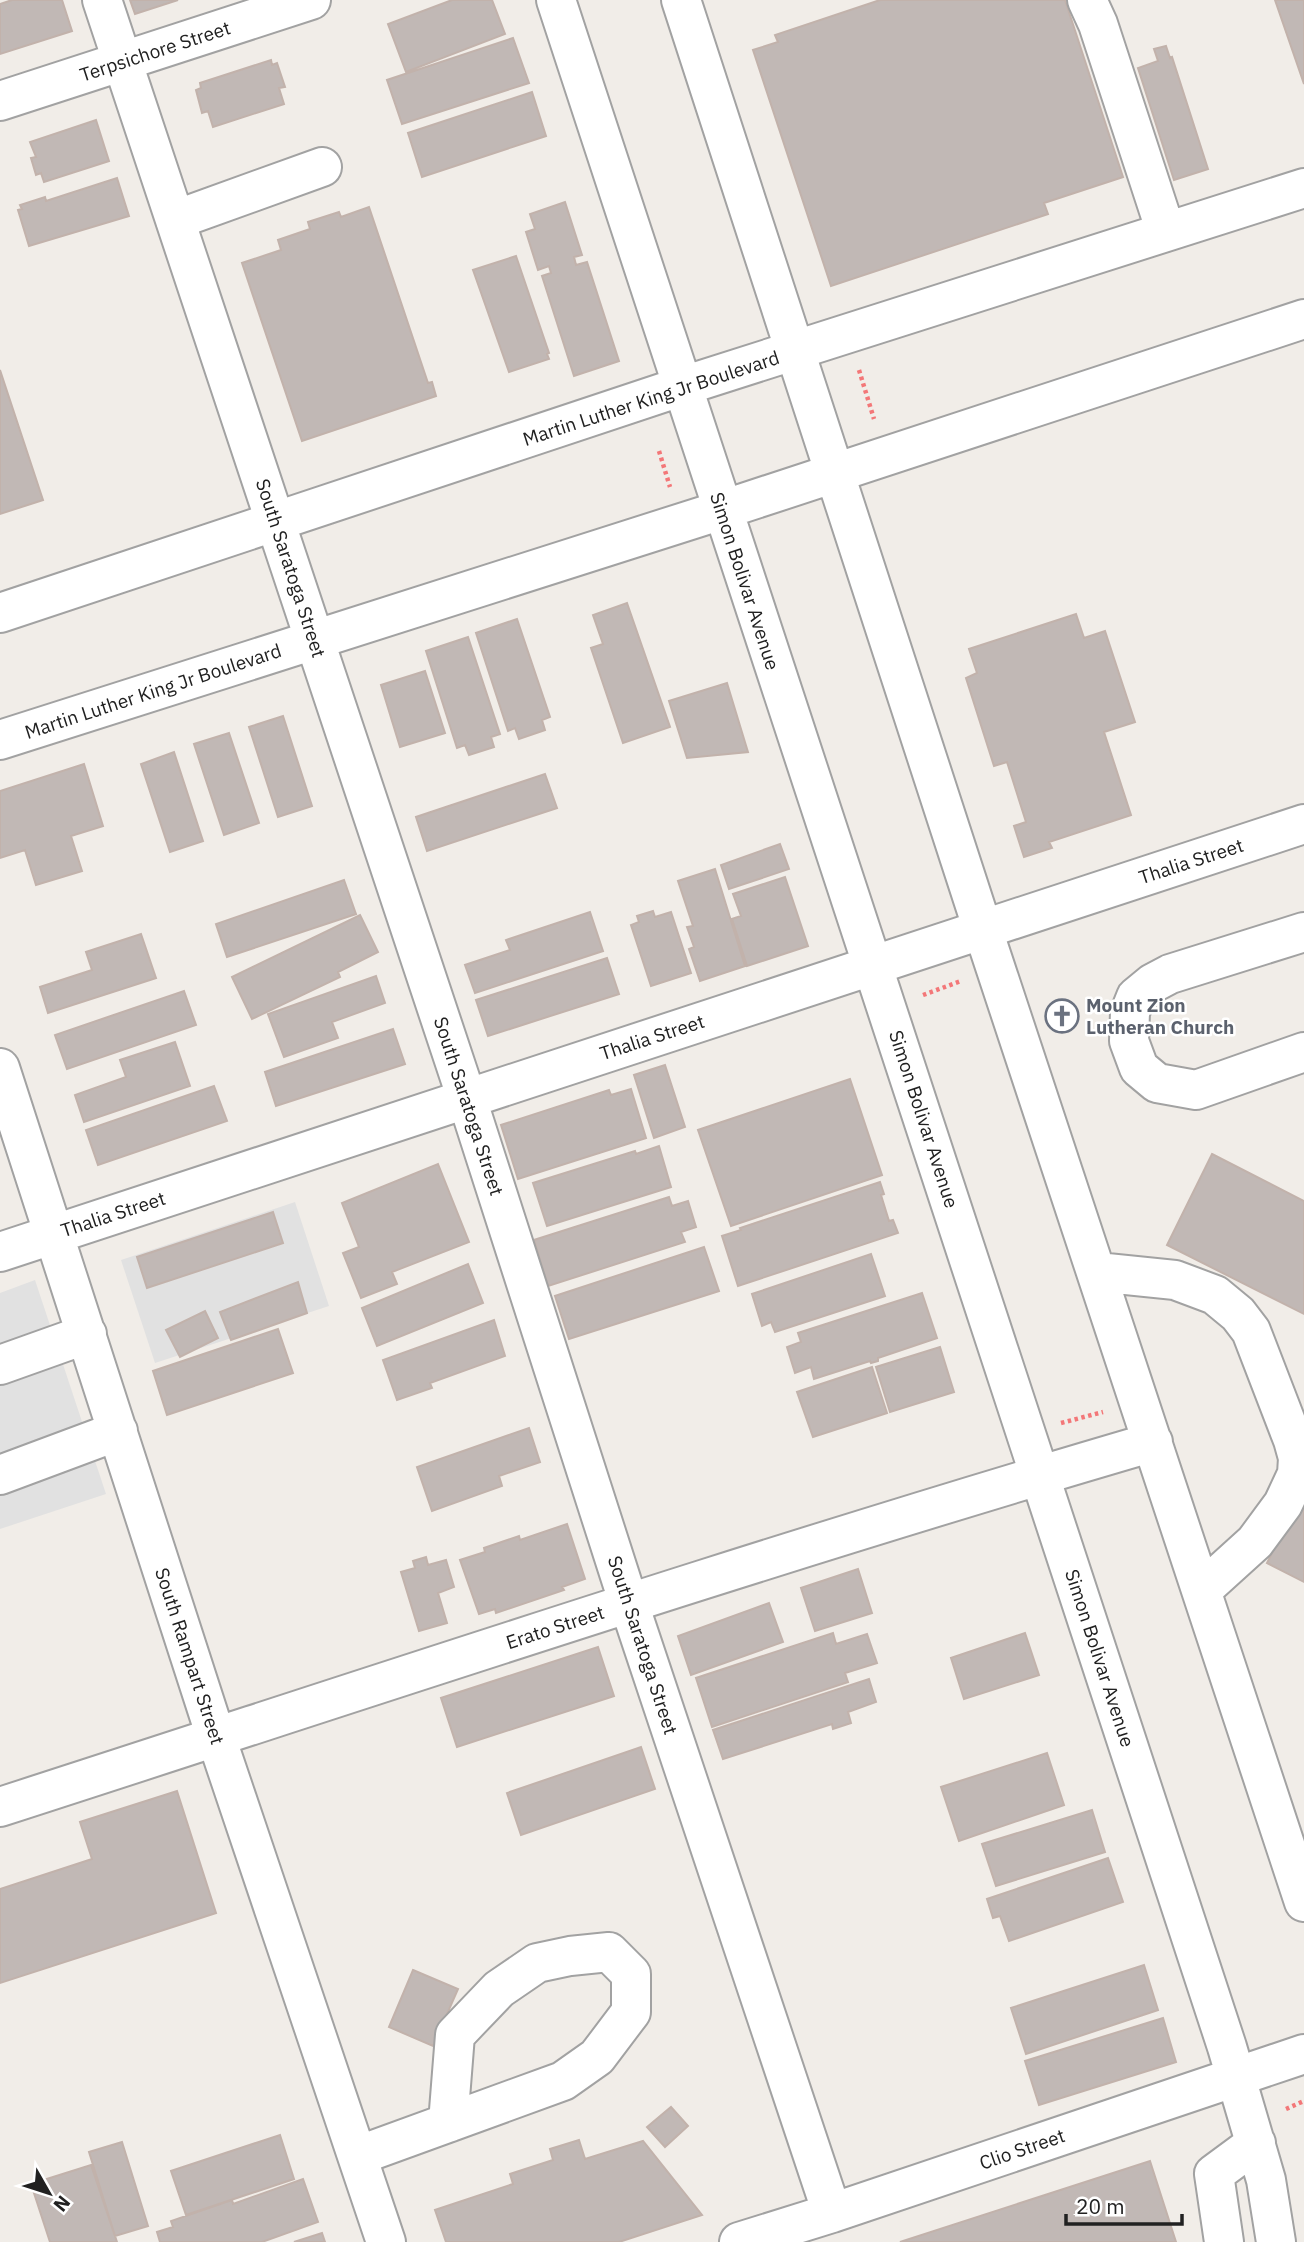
<svg xmlns="http://www.w3.org/2000/svg" width="1304" height="2242" font-family="'IBM Plex Sans',sans-serif">
  <style>
    .parking { fill: #e1e1e1 }
    .building { fill: #c1b8b5; stroke: #c2b2ab; stroke-width: 2 }
    .lines { fill: none; stroke-linecap: round; stroke-linejoin: round }
    .minor-casing { stroke: #a2a2a2; stroke-width: 42 }
    .path { stroke: #f37778; stroke-width: 4.5; stroke-dasharray: 3.5 3.5; stroke-linecap: butt }
    .minor { stroke: #fff; stroke-width: 38 }
    .labels { text-anchor: middle; stroke-width: 5; stroke-linejoin: round; paint-order: stroke }
    .street-label { font-size: 19px; fill: #212121; stroke: #fff }
    .worship-label { font-size: 19px; font-weight: bold; fill: #5b616d; stroke: #fff; text-anchor: start }
  </style>
  <rect width="100%" height="100%" fill="#f1ede8"/>
  <path class="parking" d="M295,1202L329,1306L155,1363L121,1260Z
    M35,1280L106,1494L0,1529V1293Z"/>
  <path class="building" d="M12,0H62L72,31L0,54V4Z
    M130,0H178L135,14Z
    M452,0H492L505,34L406,72L388,24Z
    M880,0H1065L1123,177L1044,203L1048,214L831,286L753,50L778,42L775,35Z
    M1275,0H1304V84Z
    M513,38L529,83L402,124L387,80Z
    M1166,46L1170,58L1172,57L1208,169L1174,180L1138,68L1158,61L1154,49Z
    M271,60L272,65L277,63L285,87L279,88L284,104L213,127L208,111L202,113L196,90L201,88L200,83Z
    M532,92L546,136L422,177L408,133Z
    M96,120L109,161L44,182L41,173L36,175L31,158L36,157L30,142Z
    M117,178L129,216L29,246L18,210L22,209L20,205L45,197L46,201Z
    M565,202L582,255L574,257L576,265L587,262L619,361L574,376L542,276L551,273L549,266L538,270L526,232L535,229L530,214Z
    M369,207L428,383L432,382L436,396L302,441L242,263L281,250L278,240L310,229L308,222L339,212L341,217Z
    M516,256L549,353L547,354L549,359L509,372L473,270Z
    M0,370L43,500L0,514Z
    M627,603L670,727L623,743L591,648L603,644L593,615Z
    M1076,614L1084,638L1105,631L1135,722L1104,732L1131,815L1049,842L1052,848L1024,857L1014,826L1026,822L1007,762L994,766L966,678L977,673L969,649Z
    M517,619L550,717L542,720L545,730L519,739L515,728L508,731L476,633Z
    M468,637L500,734L491,737L494,747L469,755L465,745L457,748L426,651Z
    M425,671L445,733L400,747L381,685Z
    M727,683L748,752L687,758L669,701Z
    M283,716L312,806L278,817L249,727Z
    M229,733L259,823L224,835L194,744Z
    M174,752L203,841L170,852L141,764Z
    M84,764L103,826L71,836L82,871L36,885L25,850L0,858V791Z
    M545,774L557,808L427,851L416,817Z
    M780,844L789,869L729,889L721,865Z
    M715,869L745,966L700,981L689,949L694,947L687,927L693,926L678,881Z
    M785,877L808,946L747,966L732,919L741,916L733,894Z
    M344,880L356,914L227,957L216,924Z
    M653,911L655,917L671,912L691,973L651,986L631,925L639,922L637,916Z
    M590,912L603,951L475,993L465,965L510,950L506,940Z
    M360,915L378,952L338,972L340,977L252,1019L232,977Z
    M141,934L156,978L48,1013L40,987L92,970L86,952Z
    M607,958L619,994L488,1036L476,1000Z
    M376,976L385,1003L332,1022L338,1038L284,1057L268,1014Z
    M184,991L196,1025L67,1069L55,1035Z
    M393,1029L405,1064L276,1106L265,1072Z
    M175,1042L190,1086L84,1122L75,1095L126,1077L120,1060Z
    M665,1065L685,1127L654,1138L634,1075Z
    M850,1079L882,1175L731,1226L698,1130Z
    M214,1086L227,1121L98,1165L86,1130Z
    M631,1089L646,1138L518,1179L501,1125L609,1090L611,1095Z
    M659,1146L671,1187L547,1226L533,1183L635,1151L636,1154Z
    M1212,1154L1304,1201V1314L1167,1245Z
    M438,1164L469,1242L392,1272L397,1284L361,1298L343,1253L359,1247L342,1203Z
    M880,1182L884,1194L881,1195L889,1221L893,1220L898,1233L738,1286L722,1236L741,1230L740,1228Z
    M669,1197L672,1206L688,1201L696,1227L681,1232L685,1242L548,1286L534,1240Z
    M273,1212L283,1243L147,1288L137,1257Z
    M704,1247L719,1291L569,1339L555,1296Z
    M871,1254L885,1296L775,1332L771,1322L762,1326L752,1294Z
    M468,1264L483,1303L377,1346L362,1308Z
    M298,1282L307,1313L231,1340L220,1312Z
    M922,1293L937,1338L878,1358V1361L871,1363L870,1361L814,1379L811,1367L795,1373L787,1347L801,1342L798,1333Z
    M205,1311L218,1338L180,1357L166,1330Z
    M494,1320L505,1356L430,1383L432,1388L397,1400L383,1360Z
    M278,1329L293,1373L167,1415L153,1371Z
    M940,1347L954,1392L890,1412L876,1367Z
    M872,1367L887,1413L813,1437L797,1392Z
    M529,1428L540,1462L499,1476L502,1486L432,1511L417,1467Z
    M1304,1489V1582L1267,1563Z
    M567,1524L585,1579L562,1587L564,1590L496,1613L495,1609L479,1614L460,1560L485,1552L484,1548L519,1536L520,1540Z
    M426,1557L428,1565L446,1560L454,1587L438,1593L447,1623L419,1631L401,1572L415,1568L413,1561Z
    M858,1569L872,1613L815,1631L801,1588Z
    M769,1603L783,1642L691,1675L678,1636Z
    M833,1633L836,1644L867,1634L877,1663L845,1673L848,1682L712,1727L696,1678Z
    M1025,1633L1039,1675L964,1699L951,1658Z
    M598,1647L614,1696L457,1747L441,1698Z
    M869,1679L876,1702L848,1712L851,1723L833,1729L832,1724L723,1759L713,1730Z
    M641,1747L655,1789L521,1835L507,1793Z
    M1047,1753L1064,1805L959,1841L941,1787Z
    M177,1791L216,1913L0,1983V1889L92,1859L80,1822Z
    M1092,1810L1105,1852L996,1886L982,1844Z
    M1108,1858L1123,1902L1009,1941L1000,1916L993,1918L987,1899Z
    M1144,1965L1158,2010L1026,2054L1011,2008Z
    M413,1970L458,1989L433,2046L389,2027Z
    M1163,2018L1176,2062L1039,2105L1025,2061Z
    M671,2107L688,2126L665,2147L647,2127Z
    M280,2135L294,2179L186,2215L171,2171Z
    M579,2140L585,2159L643,2141L702,2215L619,2242H446L435,2210L513,2184L510,2174L553,2160L550,2149Z
    M122,2142L148,2226L115,2236L89,2152Z
    M1150,2161L1176,2242H900Z
    M91,2165L117,2242H50L31,2184Z
    M303,2179L318,2222L262,2242H160L157,2232L173,2227L171,2221L232,2200L233,2204Z
    M322,2233L325,2242H294Z"/>
  <g class="lines">
    <defs>
      <path id="minor" d="M102,0L467,1099L629,1604L832,2213
        M556,0L1227,2047L1266,2180L1276,2242
        M681,0L983,930L1304,1902
        M1087,0L1098,24L1166,232
        M0,101L311,0
        M175,220L322,167
        M0,613L683,386L1304,188
        M0,740L722,510L1304,319
        M1304,932L1170,974L1153,983L1136,997L1130,1012L1129,1041L1139,1068L1157,1083L1196,1090L1304,1052
        M0,1068L216,1737L386,2242
        M0,1252L1304,824
        M1097,1272L1175,1280L1215,1295L1238,1314L1251,1331L1293,1440L1298,1458L1297,1474L1283,1504L1255,1542L1202,1590
        M0,1365L87,1334
        M0,1475L118,1431
        M0,1807C384,1683 766,1555 1153,1442
        M357,2156L563,2081L597,2057L631,2012V1974L609,1952L570,1956L537,1963L499,1989L455,2035L448,2123
        M739,2242L832,2213L1304,2054
        M1224,2242L1214,2174L1256,2143"/>
    </defs>
    <use href="#minor" class="minor-casing"/>
    <path class="path" d="M859,370L874,419
      M659,451L670,487
      M923,995L961,981
      M1061,1423L1103,1412
      M1286,2109L1304,2101"/>
    <use href="#minor" class="minor"/>
  </g>
  <defs>
    <symbol id="church-ring" viewBox="-11 -11 22 22"><circle r="9.5" fill="#fff" stroke="#6b7280" stroke-width="1.5"/><path d="M-1.2-6h2.4v3.5h3.3v2.4h-3.3V6h-2.4V-.1h-3.3v-2.4h3.3Z" fill="#6b7280"/></symbol>
  </defs>
  <g fill-rule="evenodd">
    <use href="#church-ring" x="1043" y="997" width="38" height="38"/>
  </g>
  <g class="labels">
    <g class="street-label">
      <text transform="translate(155 51) rotate(-18)" y="7">Terpsichore Street</text>
      <text transform="translate(651 398) rotate(-18)" y="7">Martin Luther King Jr Boulevard</text>
      <text transform="translate(291 568) rotate(72)" y="7">South Saratoga Street</text>
      <text transform="translate(745 581) rotate(72)" y="7">Simon Bolivar Avenue</text>
      <text transform="translate(153 691) rotate(-18)" y="7">Martin Luther King Jr Boulevard</text>
      <text transform="translate(1191 861) rotate(-18)" y="7">Thalia Street</text>
      <text transform="translate(652 1037) rotate(-18)" y="7">Thalia Street</text>
      <text transform="translate(469 1106) rotate(72)" y="7">South Saratoga Street</text>
      <text transform="translate(924 1119) rotate(72)" y="7">Simon Bolivar Avenue</text>
      <text transform="translate(113 1214) rotate(-18)" y="7">Thalia Street</text>
      <text transform="translate(555 1627) rotate(-18)" y="7">Erato Street</text>
      <text transform="translate(643 1645) rotate(72)" y="7">South Saratoga Street</text>
      <text transform="translate(190 1656) rotate(72)" y="7">South Rampart Street</text>
      <text transform="translate(1100 1658) rotate(72)" y="7">Simon Bolivar Avenue</text>
      <text transform="translate(1022 2149) rotate(-19)" y="7">Clio Street</text>
    </g>
    <g class="worship-label">
      <text x="1086" y="1012">Mount Zion<tspan x="1086" dy="22">Lutheran Church</tspan></text>
    </g>
  </g>
  <g transform="translate(49 2193) rotate(129)" stroke="#ffffff" stroke-width="5" paint-order="stroke">
  <path d="M0-5L12 26L0 18L-12 26Z" fill="#212121"/>
  <text y="-10" font-size="19" font-weight="bold" text-anchor="middle" fill="#212121">N</text>
  </g>
  <path d="M1066 2214v10h116v-10" fill="none" stroke="#212121" stroke-width="3.5"/>
  <text x="1076" y="2214" font-size="21" fill="#212121" stroke="#ffffff" stroke-width="5" paint-order="stroke">20 m</text>
</svg>
